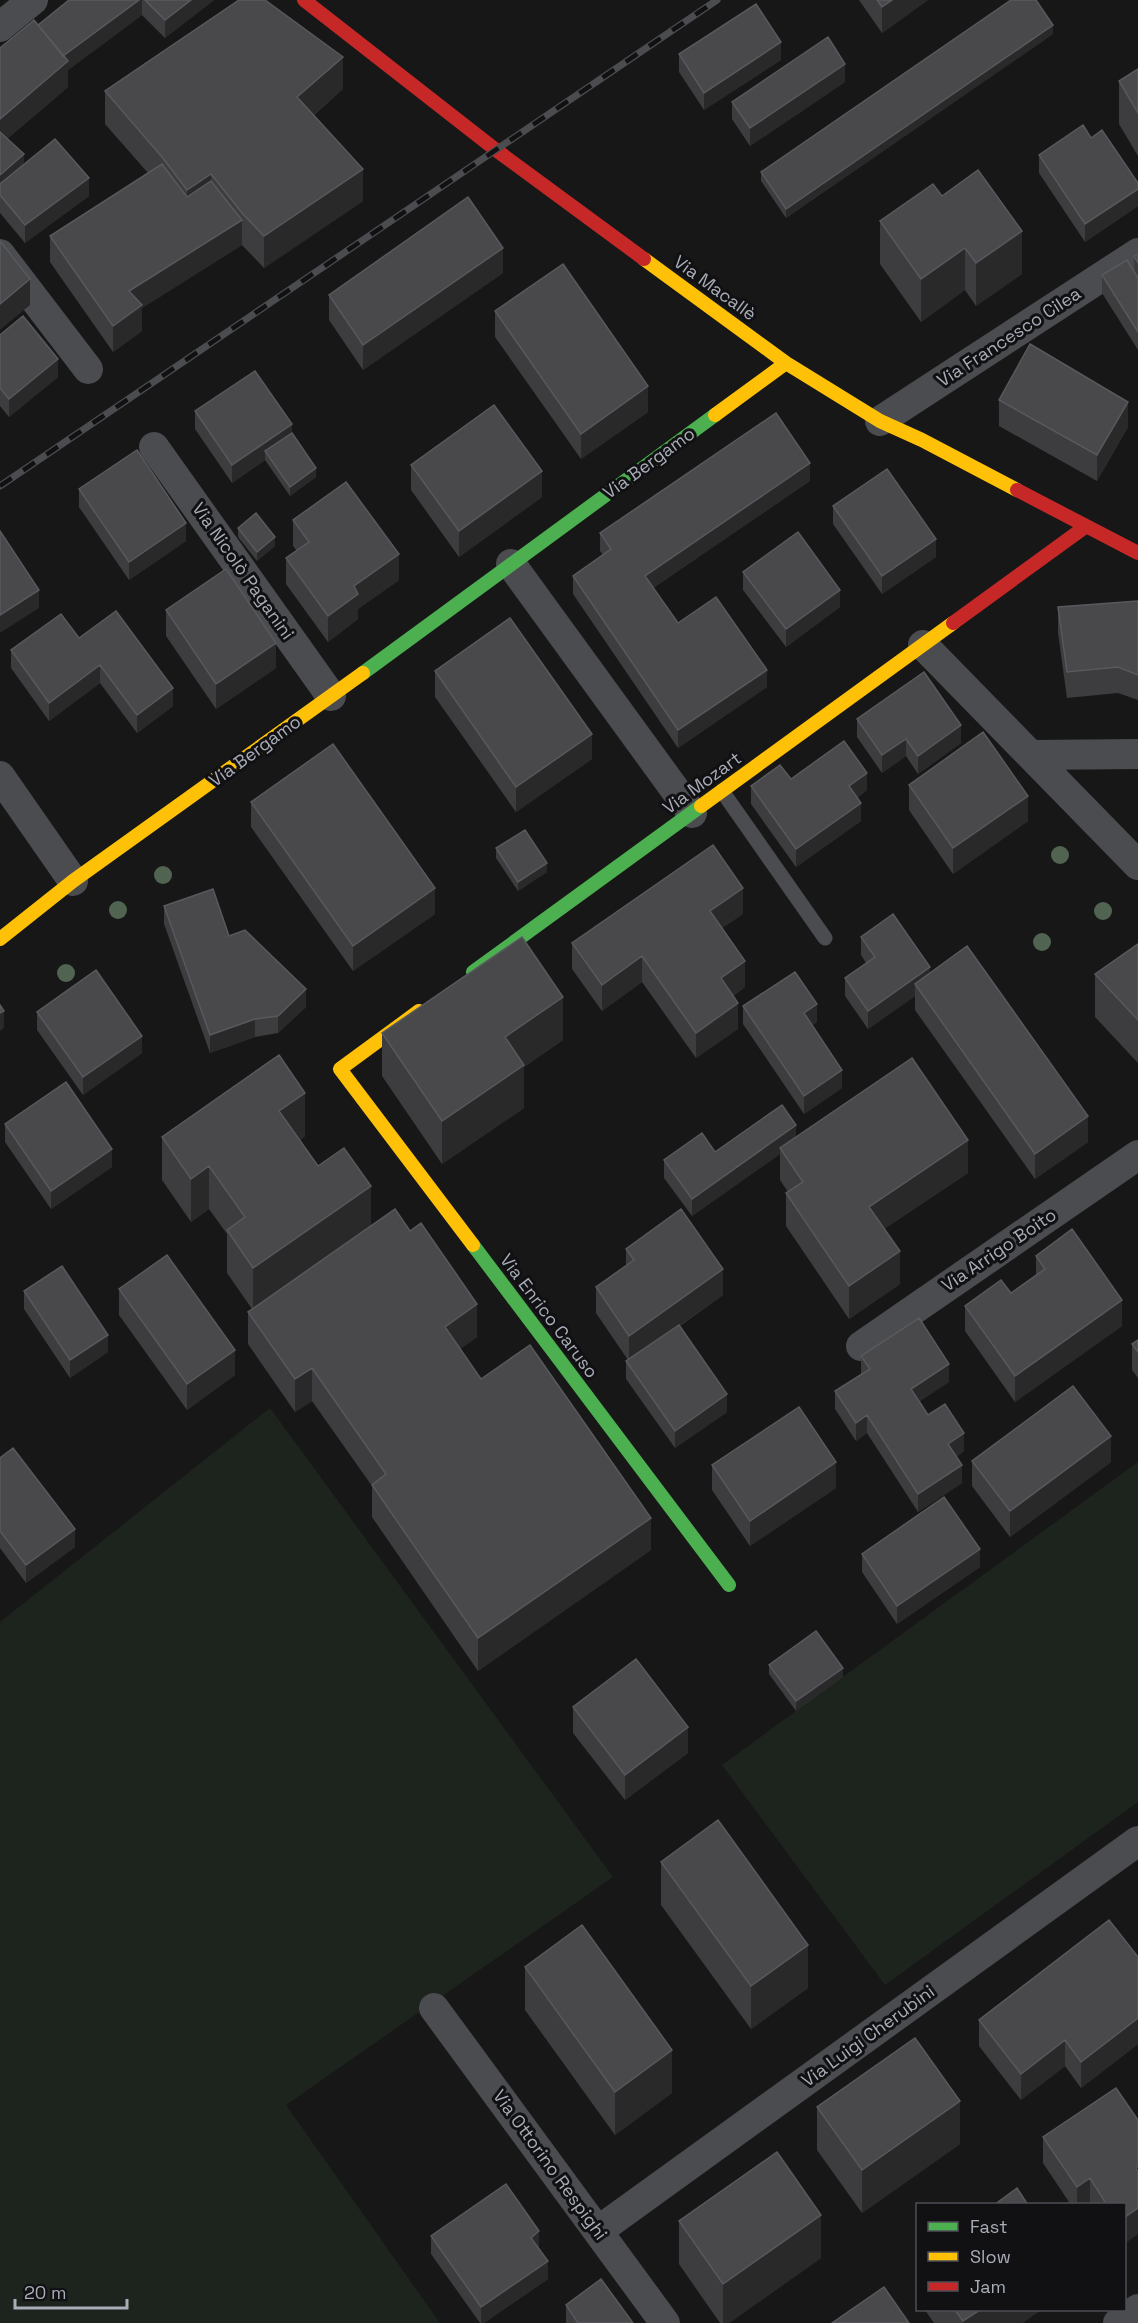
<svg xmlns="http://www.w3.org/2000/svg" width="1138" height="2323" font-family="'Space Grotesk',sans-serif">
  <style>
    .green { fill: #1d241e }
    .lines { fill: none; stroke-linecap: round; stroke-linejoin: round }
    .lane { stroke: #4b4c50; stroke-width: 15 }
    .street { stroke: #4b4c50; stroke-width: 30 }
    .fast { stroke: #4caf50; stroke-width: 14 }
    .slow { stroke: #ffc107; stroke-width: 14 }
    .jam { stroke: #c62828; stroke-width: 14 }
    .rail-casing { stroke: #4b4c4f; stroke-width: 7 }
    .rail { stroke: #111113; stroke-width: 4.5; stroke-dasharray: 14; stroke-linecap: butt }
    .tree { fill: #506451 }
    .wall { fill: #3d3d3f }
    .shaded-wall { fill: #29292a }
    .building { fill: #49494c; stroke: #58595d; stroke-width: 1.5 }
    .labels { text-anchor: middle; stroke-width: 6; stroke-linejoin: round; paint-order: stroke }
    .street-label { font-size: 18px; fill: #a8adb8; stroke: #111113 }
  </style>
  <rect width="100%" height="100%" fill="#171717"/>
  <path class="green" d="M270,1408L613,1877L286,2105L440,2323H0V1622Z
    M1138,1462V1802L885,1985L722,1765Z"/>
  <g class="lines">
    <path class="lane" d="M722,791L825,938"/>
    <path class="street" d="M0,27L33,0
      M0,254L88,369
      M880,421L1138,253
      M154,447L331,696
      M511,564L692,813
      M923,645L1138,865
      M1032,755L1138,754
      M0,776L73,881
      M861,1346L1138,1155
      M434,2008L665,2323
      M598,2231L1138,1841
      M1118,2323L1138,2309"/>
    <path class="fast" d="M363,673L715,415
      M473,972L701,806
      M473,1245L729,1585"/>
    <path class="slow" d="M644,259L786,363L880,421L922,440L1017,490
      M715,415L786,363
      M701,806L953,623
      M0,939L73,881L363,673
      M419,1011L340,1069L473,1245"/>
    <path class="jam" d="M304,0L496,150L644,259
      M1017,490L1138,553
      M953,623L1085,527"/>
    <defs>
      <path id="rail" d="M0,486L717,0"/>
    </defs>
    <use href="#rail" class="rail-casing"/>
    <use href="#rail" class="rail"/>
  </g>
  <g class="tree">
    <circle cx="1060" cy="855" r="9"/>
    <circle cx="163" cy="875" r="9"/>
    <circle cx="118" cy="910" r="9"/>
    <circle cx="1103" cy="911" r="9"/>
    <circle cx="1042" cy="942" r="9"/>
    <circle cx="66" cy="973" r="9"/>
  </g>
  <path class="wall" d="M69,0H214L165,38L142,15L68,70V87L7,139L24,164L89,196L25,243L0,213V48L38,25Z
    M859,0H928L882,33Z
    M1053,34L786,218L761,181V172Z
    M679,54L781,60L704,110L679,72Z
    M1138,69V156L1119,124V81Z
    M845,82L750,146L732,119V102Z
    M343,89L314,115L363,201L264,268L242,245L142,308V331L113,352L50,262V236L148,173L105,124V91Z
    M1091,138L1138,183V206L1085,242L1039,173V155Z
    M942,196L1022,274L976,306L965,290L921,322L880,264V221Z
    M1138,254V350L1102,293V275L1134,271V256Z
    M503,273L363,370L329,320V295Z
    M495,311L648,412L581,459L495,337Z
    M0,335L58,377L9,417L0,406Z
    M999,400L1128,427L1097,481L999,426Z
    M195,411L292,433L316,477L290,496L265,460L232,483L195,429Z
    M411,465L542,497L459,557L411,490Z
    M810,481L653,588L678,623L767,687L678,748L573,594V576L603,555L600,551V533Z
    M79,489L186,541L129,580L79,507Z
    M833,506L936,557L882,594L833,524Z
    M293,520L399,580L358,609V619L328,642L286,584V558L297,551L293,546Z
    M238,528L275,546L257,561L238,537Z
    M743,572L840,607L786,647L743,590Z
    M1138,601V700L1118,693L1067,698L1058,633V607Z
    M166,610L276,668L216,709L166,636Z
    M79,638L173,706L137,733L100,683L49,721L11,668V650Z
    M435,671L592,759L516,812L435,697Z
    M857,719L961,743L918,774L906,756L882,773L857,737Z
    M791,779L867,790L857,798L861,821L796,867L751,804V786Z
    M909,785L1028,821L953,874L909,810Z
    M251,802L435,914L353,971L251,827Z
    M496,848L547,872L518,891L496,858Z
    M164,906L229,936L306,1007L278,1033L255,1037L210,1053L164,924Z
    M743,914L722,928L745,987L733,996L738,1029L696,1058L642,982L602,1011L572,969V943Z
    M861,937L930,973L1088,1142L1035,1179L915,1010V996L868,1029L845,996V978L866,963L861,955Z
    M1138,944V1063L1095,1017V974Z
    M743,1006L817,1022L812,1025L842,1088L804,1114L743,1024Z
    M37,1012L142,1053L83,1095L37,1030Z
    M382,1033L563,1040L524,1067V1108L442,1164L382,1076Z
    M5,1124L112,1167L51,1209L5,1142Z
    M305,1136L300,1140L318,1166L371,1226L477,1337L460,1349L481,1379L651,1550L478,1671L372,1517V1486L312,1401L295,1412L248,1344V1312L252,1309L227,1273V1234L209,1209L191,1222L162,1180V1137Z
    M796,1137L968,1173L884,1229L900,1284L849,1319L786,1226V1193L788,1192L780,1180V1154L692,1216L664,1178V1160L715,1152Z
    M626,1249L723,1295L680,1326L727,1412L675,1448L626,1379V1361L628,1360L596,1313V1287L626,1266Z
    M1036,1256L1122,1326L1015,1402L965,1331V1306L1011,1293L1036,1276Z
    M119,1289L235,1375L187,1410L119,1315Z
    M24,1291L108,1352L70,1378L24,1309Z
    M1138,1340V1378L1132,1370V1344Z
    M861,1356L949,1382L920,1401L928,1415L964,1451L956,1457L962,1483L918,1512L867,1433L856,1441L835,1409V1391L861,1374Z
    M0,1458L75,1547L26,1583L0,1548Z
    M972,1461L1111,1462L1010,1537L972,1486Z
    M712,1465L836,1488L750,1546L712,1490Z
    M862,1554L980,1567L897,1624L862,1572Z
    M769,1665L843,1677L796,1711L769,1674Z
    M573,1707L688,1753L625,1800L573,1733Z
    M661,1862L808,1988L751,2029L661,1905Z
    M1138,1957V2044L1081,2088L1065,2066L1021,2100L979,2046V2020Z
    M525,1967L672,2093L615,2135L525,2010Z
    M1116,2088L1138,2234L1125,2243V2205H1071L1043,2163V2137Z
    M817,2107L960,2144L862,2213L817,2150Z
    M679,2221L821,2258L729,2323H720L679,2264Z
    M431,2236L539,2249L548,2279L484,2323H480L431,2254Z
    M566,2305L633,2323H566Z
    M925,2310H1041L1022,2323H934Z"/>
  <path class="shaded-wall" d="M139,0H142V15L68,70V87L0,145V119L59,59Z
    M191,0H214L165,38V20Z
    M892,0H928L882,33V7Z
    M1053,25V34L786,218V209Z
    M781,42V60L704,110V93Z
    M343,57V89L297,129V97Z
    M845,64V82L750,146V128Z
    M24,154V180L0,195V175Z
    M363,169V201L264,268V236Z
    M211,174V206L187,223V190Z
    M89,178V196L25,243V225Z
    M1138,189V206L1085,242V224Z
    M242,220V245L142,308V331L113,352V326L129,291Z
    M1022,231V274L976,306V263Z
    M503,248V273L363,370V345Z
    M965,248V290L921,322V279Z
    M30,279V305L0,330V304Z
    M58,359V377L9,417V399Z
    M648,386V412L581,459V434Z
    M1128,402V427L1097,481V455Z
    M292,424V442L265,451V460L232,483V465Z
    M810,463V481L645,593V576Z
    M316,468V477L290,496V487Z
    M542,471V497L459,557V531Z
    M186,523V541L129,580V562Z
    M275,537V546L257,561V552Z
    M936,539V557L882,594V576Z
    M399,554V580L358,609V619L328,642V616L354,586Z
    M39,590V608L0,633V615Z
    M840,590V607L786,647V629Z
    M276,643V668L216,709V684Z
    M100,665V683L49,721V703Z
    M767,670V687L678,748V730Z
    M173,688V706L137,733V715Z
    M961,725V743L918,774V756Z
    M592,734V759L516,812V787Z
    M906,739V756L882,773V755Z
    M867,773V790L849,804V786Z
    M1028,796V821L953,874V848Z
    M861,803V821L796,867V849Z
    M547,863V872L518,891V882Z
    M435,888V914L353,971V946Z
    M743,888V914L710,936V911Z
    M642,956V982L602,1011V985Z
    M745,961V987L721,1004V978Z
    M930,967V985L915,984V996L868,1029V1011Z
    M306,989V1007L278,1033V1016Z
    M563,997V1040L524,1067V1108L442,1164V1121L505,1037Z
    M738,1003V1029L696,1058V1033Z
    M817,1004V1022L804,1031V1013Z
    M4,1011V1028L0,1031V1013Z
    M255,1019V1037L210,1053V1035Z
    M142,1036V1053L83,1095V1077Z
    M842,1070V1088L804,1114V1096Z
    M305,1093V1136L279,1154V1111Z
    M1088,1116V1142L1035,1179V1154Z
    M796,1125V1143L780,1148V1154L692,1216V1199Z
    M968,1140V1173L869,1239V1207Z
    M112,1149V1167L51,1209V1191Z
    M209,1166V1209L191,1222V1179Z
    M371,1186V1229L253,1311V1268Z
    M900,1251V1284L849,1319V1286Z
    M723,1269V1295L629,1361V1336Z
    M1122,1300V1326L1015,1402V1376Z
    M477,1304V1337L445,1359V1327Z
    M108,1335V1352L70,1378V1360Z
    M235,1350V1375L187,1410V1384Z
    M949,1364V1382L911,1407V1389Z
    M312,1368V1401L295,1412V1379Z
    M727,1394V1412L675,1448V1431Z
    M867,1415V1433L856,1441V1423Z
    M964,1433V1451L948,1462V1444Z
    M1111,1436V1462L1010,1537V1511Z
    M836,1462V1488L750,1546V1521Z
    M962,1465V1483L918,1512V1494Z
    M651,1518V1550L478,1671V1638Z
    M75,1529V1547L26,1583V1565Z
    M980,1549V1567L897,1624V1606Z
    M843,1668V1677L796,1711V1701Z
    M688,1727V1753L625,1800V1775Z
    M808,1945V1988L751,2029V1986Z
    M1138,2018V2044L1081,2088V2062Z
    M1065,2040V2066L1021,2100V2074Z
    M672,2050V2093L615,2135V2092Z
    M960,2101V2144L862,2213V2170Z
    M1090,2178V2204L1077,2205V2187Z
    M1138,2208V2234L1125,2243V2217Z
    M821,2215V2258L729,2323H723V2284Z
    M539,2231V2249L531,2238Z
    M548,2261V2279L484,2323H481V2307Z
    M980,2310H1041L1022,2323H963V2321Z"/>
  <path class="building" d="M69,0H139L63,56L38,25Z
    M145,0H191L165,20Z
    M239,0H265L343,57L297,97L363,169L264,236L242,213L211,174L187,190L162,157L105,91Z
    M877,0H892L882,7Z
    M1011,0H1036L1053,25L786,209L761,172Z
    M756,4L781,42L704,93L679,54Z
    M34,20L68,61L0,119V48Z
    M828,37L845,64L750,128L732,102Z
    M1138,69V113L1119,81Z
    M1083,125L1091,138L1102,130L1138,183V189L1085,224L1039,155Z
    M0,132L24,154L0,175Z
    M55,139L89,178L25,225L0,195V184Z
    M162,164L187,197L211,181L242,220L129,291L142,305L113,326L50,236Z
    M978,170L1022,231L976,263L965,248L921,279L880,221L933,184L942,196Z
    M468,197L503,248L363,345L329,295Z
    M0,241L30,279L0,304Z
    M1138,254V263L1134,256Z
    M1127,260L1138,278V332L1102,275Z
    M563,264L648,386L581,434L495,311Z
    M23,316L58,359L9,399L0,388V335Z
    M1030,344L1128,402L1097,455L999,400Z
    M255,371L292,424L232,465L195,411Z
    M494,405L542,471L459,531L411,465Z
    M776,413L810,463L645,576L678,623L716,597L767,670L678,730L573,576L611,549L600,533Z
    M292,433L316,468L290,487L265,451Z
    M137,450L186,523L129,562L79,489Z
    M887,469L936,539L882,576L833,506Z
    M346,482L399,554L354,586L358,594L328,616L286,558L309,542L293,520Z
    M256,513L275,537L257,552L238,528Z
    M0,531L39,590L0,615Z
    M798,532L840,590L786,629L743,572Z
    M226,569L276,643L216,684L166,610Z
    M1138,601V675L1118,667L1067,672L1058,607Z
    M116,611L173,688L137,715L100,665L49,703L11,650L61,614L79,638Z
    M510,618L592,734L516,787L435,671Z
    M924,672L961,725L918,756L906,739L882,755L857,719Z
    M983,732L1028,796L953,848L909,785Z
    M844,741L867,773L849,786L861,803L796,849L751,786L780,765L791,779Z
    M333,744L435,888L353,946L251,802Z
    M525,830L547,863L518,882L496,848Z
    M713,845L743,888L710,911L745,961L721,978L738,1003L696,1033L642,956L602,985L572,943Z
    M213,889L229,936L245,930L306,989L278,1016L255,1019L210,1035L164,906Z
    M893,914L930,967L868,1011L845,978L875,957L861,937Z
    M522,937L563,997L505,1037L524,1065L442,1121L382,1033Z
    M1138,944V1020L1095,974Z
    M967,946L1088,1116L1035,1154L915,984Z
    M96,970L142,1036L83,1077L37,1012Z
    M795,972L817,1004L804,1013L842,1070L804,1096L743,1006Z
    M0,1005L4,1011L0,1013Z
    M279,1055L305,1093L279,1111L318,1166L344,1148L371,1186L253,1268L227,1230L245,1217L209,1166L191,1179L162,1137Z
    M912,1058L968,1140L869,1207L900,1251L849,1286L786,1193L803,1182L780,1148Z
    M66,1082L112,1149L51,1191L5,1124Z
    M782,1105L796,1125L692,1199L664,1160L702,1133L715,1152Z
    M395,1209L410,1231L421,1223L477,1304L445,1327L481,1379L530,1345L651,1518L478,1638L372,1485L386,1474L312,1368L295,1379L248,1312Z
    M681,1209L723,1269L629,1336L596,1287L634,1260L626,1249Z
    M1072,1229L1122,1300L1015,1376L965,1306L1001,1280L1011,1293L1045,1269L1036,1256Z
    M167,1255L235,1350L187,1384L119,1289Z
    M62,1266L108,1335L70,1360L24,1291Z
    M919,1318L949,1364L911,1389L928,1415L945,1404L964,1433L948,1444L962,1465L918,1494L867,1415L856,1423L835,1391L870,1369L861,1356Z
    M679,1325L727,1394L675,1431L626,1361Z
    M1138,1340V1352L1132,1344Z
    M1073,1386L1111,1436L1010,1511L972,1461Z
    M799,1407L836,1462L750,1521L712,1465Z
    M13,1448L75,1529L26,1565L0,1531V1458Z
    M944,1497L980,1549L897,1606L862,1554Z
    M816,1631L843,1668L796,1701L769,1665Z
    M636,1659L688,1727L625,1775L573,1707Z
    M718,1820L808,1945L751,1986L661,1862Z
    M1109,1920L1138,1957V2018L1081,2062L1065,2040L1021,2074L979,2020Z
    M582,1925L672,2050L615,2092L525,1967Z
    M915,2038L960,2101L862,2170L817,2107Z
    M1116,2088L1138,2120V2166L1136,2168L1138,2171V2208L1125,2217V2205H1107L1090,2178L1077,2187L1043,2137Z
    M777,2152L821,2215L723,2284L679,2221Z
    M506,2184L539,2231L531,2238L548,2261L481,2307L431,2236Z
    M1017,2188L1028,2205H994Z
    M601,2279L633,2323H578L566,2305Z
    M884,2287L909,2323H832Z
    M955,2310H980L963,2321Z"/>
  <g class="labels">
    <g class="street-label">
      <text transform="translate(715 288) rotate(36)" y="6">Via Macallè</text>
      <text transform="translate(1009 337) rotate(-33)" y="6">Via Francesco Cilea</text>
      <text transform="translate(649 463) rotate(-36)" y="6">Via Bergamo</text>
      <text transform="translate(243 571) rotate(55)" y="6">Via Nicolò Paganini</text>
      <text transform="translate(255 751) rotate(-36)" y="6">Via Bergamo</text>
      <text transform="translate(702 783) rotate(-36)" y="6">Via Mozart</text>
      <text transform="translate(999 1250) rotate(-34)" y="6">Via Arrigo Boito</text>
      <text transform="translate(549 1316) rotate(53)" y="6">Via Enrico Caruso</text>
      <text transform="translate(868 2036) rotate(-36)" y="6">Via Luigi Cherubini</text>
      <text transform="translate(550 2165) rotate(54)" y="6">Via Ottorino Respighi</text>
    </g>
  </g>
  <rect x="916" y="2203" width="210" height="108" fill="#111113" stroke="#4d4f55" stroke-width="1.5"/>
  <rect x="928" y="2222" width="30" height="9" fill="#4caf50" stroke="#4d4f55" stroke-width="1.5"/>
  <text x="970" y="2233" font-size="18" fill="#a8adb8">Fast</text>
  <rect x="928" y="2252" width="30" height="9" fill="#ffc107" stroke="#4d4f55" stroke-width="1.5"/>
  <text x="970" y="2263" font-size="18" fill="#a8adb8">Slow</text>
  <rect x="928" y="2282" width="30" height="9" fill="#c62828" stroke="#4d4f55" stroke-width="1.5"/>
  <text x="970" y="2293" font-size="18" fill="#a8adb8">Jam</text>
  <path d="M15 2299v9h112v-9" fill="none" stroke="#a8adb8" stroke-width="3"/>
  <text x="24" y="2299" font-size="18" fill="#a8adb8" stroke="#111113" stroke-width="4.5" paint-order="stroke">20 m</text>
</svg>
